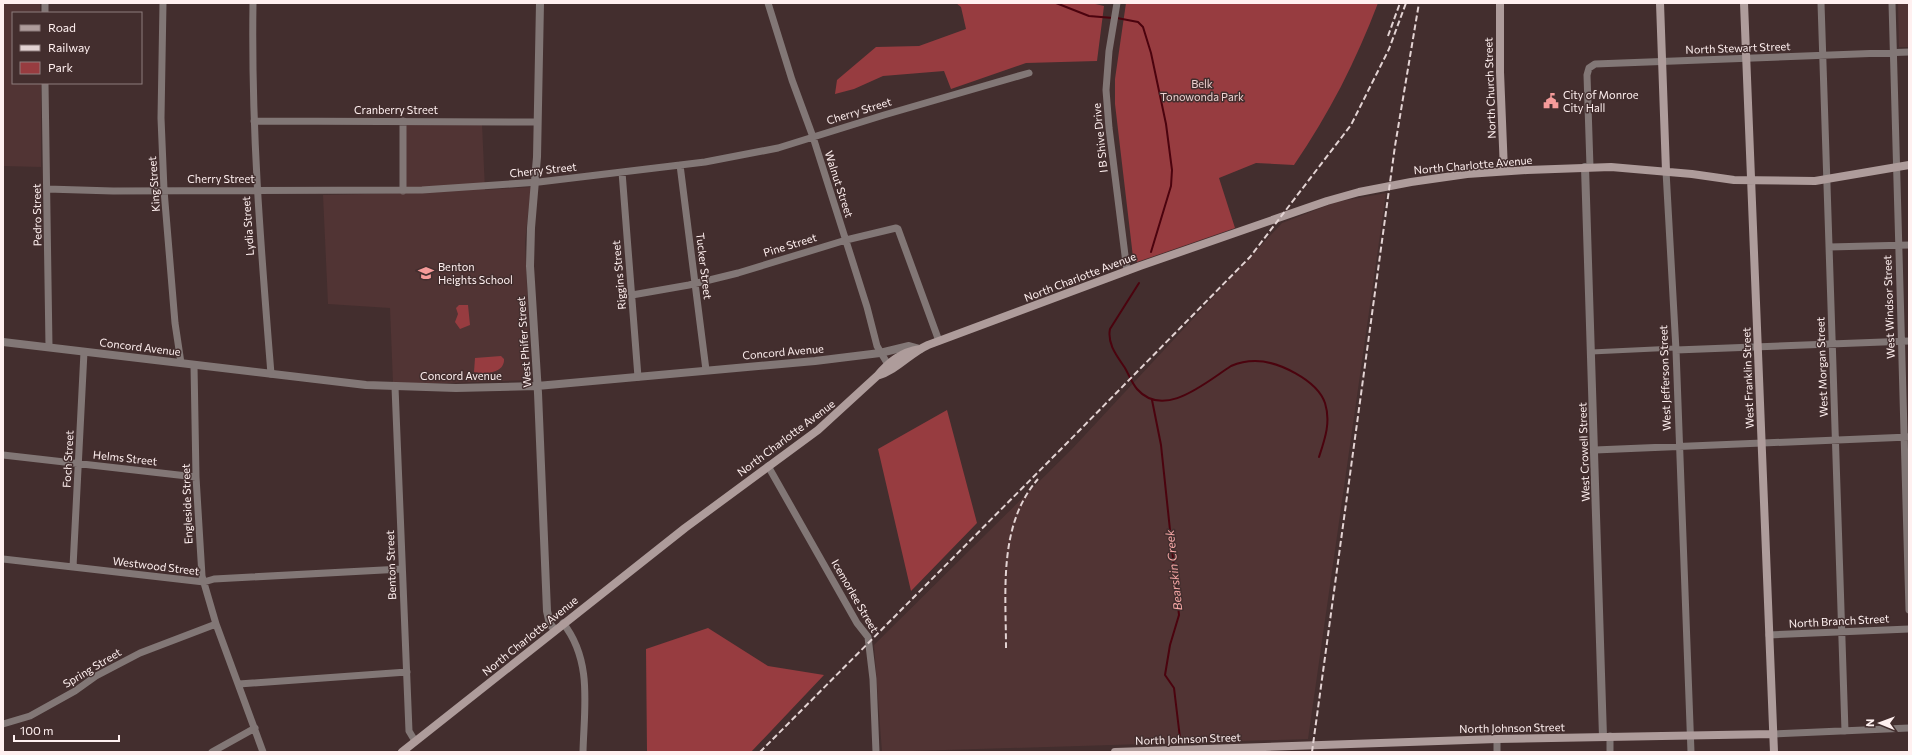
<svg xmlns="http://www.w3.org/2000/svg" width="1912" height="755" font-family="Commissioner,sans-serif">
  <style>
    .built { fill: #513434 }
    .green { fill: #973c40 }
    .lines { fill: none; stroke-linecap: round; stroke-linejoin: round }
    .stream { stroke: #4b030e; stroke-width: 2 }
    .pedestrian { stroke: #827776; stroke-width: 5 }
    .minor { stroke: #827776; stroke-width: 7 }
    .tertiary { stroke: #827776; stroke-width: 8 }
    .secondary { stroke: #ae9c9b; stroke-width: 8 }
    .rail { stroke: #e3d3d3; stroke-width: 2; stroke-dasharray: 6 3; stroke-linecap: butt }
    .labels { text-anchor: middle; stroke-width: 3; stroke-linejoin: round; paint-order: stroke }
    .street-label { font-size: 11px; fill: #fff0f0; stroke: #432e2e }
    .park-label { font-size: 11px; fill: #eed2d1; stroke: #432e2e }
    .poi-label { font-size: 11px; fill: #fff0f0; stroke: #432e2e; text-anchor: start }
    .water-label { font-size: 12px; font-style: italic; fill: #f5a6a5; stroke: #432e2e }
  </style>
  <rect width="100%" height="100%" fill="#432e2e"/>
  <path class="built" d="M3,3H40V13H13V83H41V167L3,166Z
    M1898,3H1909V47H1899Z
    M482,124L485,190L531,187L525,242L531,380L447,383H393L390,308L328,304L323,195L405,193L406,125Z
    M1386,193L1308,739L882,752L874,645L1072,449L1282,223L1336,202Z"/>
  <path class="green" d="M956,3H1091L1104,6L1097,61L1026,63L951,89L944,71L883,76L854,89L835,94L837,80L876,47L919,46L966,29L961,7Z
    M1126,3H1378C1356,61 1329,114 1294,165L1256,163L1219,178L1235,228L1137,262L1133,257L1115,104V79Z
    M468,305L470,325L460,329L455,322L458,314L456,308L459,305Z
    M501,356L504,359C505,373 484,375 474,372L475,358Z
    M947,410L977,523L911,591L878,449Z
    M708,628L768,666L824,675L751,752H647L646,649Z"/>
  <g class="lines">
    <path class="stream" d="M1056,3L1089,16L1113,18
      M1117,18L1138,22L1143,27L1151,53L1166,124L1172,170L1171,186L1151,252
      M1139,283L1110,329C1107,344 1117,356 1125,368C1129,375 1132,383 1137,389C1164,420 1206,382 1231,366C1238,363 1246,361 1255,361C1278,361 1317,380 1325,403C1331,422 1325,439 1319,457
      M1152,400L1161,445L1179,615L1170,645L1165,675L1174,688L1180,738"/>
    <path class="pedestrian" d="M1591,352L1676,348"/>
    <path class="minor" d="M45,3V13
      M163,3L161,118L164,190L175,323L181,363
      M253,3C251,129 261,249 271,374
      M768,3L792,80L813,137L867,307L877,346L890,368
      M1117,3L1109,51L1106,90L1109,128L1127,271
      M1821,3L1845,731
      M1892,3L1909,610
      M45,83L49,347
      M254,121L537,122
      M680,165L706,370
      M1590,167L1587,75L1589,68L1595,64L1909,52
      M1666,171L1676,350L1691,752
      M622,172L638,377
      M47,189L113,191L422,190L539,182L705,162L778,148L884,115L1029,73
      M403,191V121
      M1829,247L1909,245
      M632,295L689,285L738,273L846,240L896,228L898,229L939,341
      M1676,350L1909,341
      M194,365L196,477L202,576L216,624L263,752
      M395,387L409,731L415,741
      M1595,450L1909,437
      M3,455L196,477
      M768,466L857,623L868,637L873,679L876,752
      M3,559L204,582L214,579L402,569
      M73,567L84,352
      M563,623C593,661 584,708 583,752
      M1769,635L1909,629
      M239,684L407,672
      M3,724L30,716L75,691L96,676L140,653L216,624
      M1773,734L1909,728
      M1610,736V752
      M1497,739V752
      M212,752L255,728"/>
    <path class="tertiary" d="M540,3L537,157L531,228L530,266L538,393L547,611L550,624L555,630
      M1585,167L1603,737
      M3,342L366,385L456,388L537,386L815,361L880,353L909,346L920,349"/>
    <path class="secondary" d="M1500,3V72L1504,171
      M1660,3L1666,171
      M1744,3L1774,752
      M877,376C889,362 901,352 920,349
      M402,752L685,528L818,430L877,376C897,370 910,353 928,345L1140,266L1327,201L1359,192L1411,182L1467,174L1527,170L1611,167L1692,174L1734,180L1815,181L1909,165
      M1115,752L1497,739L1773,734"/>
    <path class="rail" d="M1388,36L1400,3
      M1006,648C1006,591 998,525 1038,479
      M760,752L1070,440L1250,257L1351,125L1389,49L1406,3
      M1312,752L1395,146L1419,3"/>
  </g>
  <defs>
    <symbol id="civic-bare" viewBox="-9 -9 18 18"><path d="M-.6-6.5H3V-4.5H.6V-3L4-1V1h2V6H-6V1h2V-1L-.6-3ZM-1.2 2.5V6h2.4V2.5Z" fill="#f59b9a" stroke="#432e2e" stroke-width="2.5" paint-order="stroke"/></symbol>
    <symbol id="school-bare" viewBox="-9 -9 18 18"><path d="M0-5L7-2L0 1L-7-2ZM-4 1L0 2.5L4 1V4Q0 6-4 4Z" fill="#f59b9a" stroke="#432e2e" stroke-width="2.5" paint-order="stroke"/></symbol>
  </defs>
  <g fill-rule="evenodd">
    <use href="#civic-bare" x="1540" y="90" width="22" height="22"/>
    <use href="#school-bare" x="415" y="262" width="22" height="22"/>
  </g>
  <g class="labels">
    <g class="street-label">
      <text transform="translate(1738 48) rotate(-2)" y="4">North Stewart Street</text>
      <text transform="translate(1490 88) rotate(-92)" y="4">North Church Street</text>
      <text x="396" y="114">Cranberry Street</text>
      <text transform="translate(859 111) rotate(-17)" y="4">Cherry Street</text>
      <text transform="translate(1100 138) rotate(-96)" y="4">I B Shive Drive</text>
      <text transform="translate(1473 165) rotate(-5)" y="4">North Charlotte Avenue</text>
      <text transform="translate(543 170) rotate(-6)" y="4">Cherry Street</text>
      <text x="221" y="183">Cherry Street</text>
      <text transform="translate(154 184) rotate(-94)" y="4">King Street</text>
      <text transform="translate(839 184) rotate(72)" y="4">Walnut Street</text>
      <text transform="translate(37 215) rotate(-91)" y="4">Pedro Street</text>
      <text transform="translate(248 226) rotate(-94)" y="4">Lydia Street</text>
      <text transform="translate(790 245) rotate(-17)" y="4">Pine Street</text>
      <text transform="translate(704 266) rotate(83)" y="4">Tucker Street</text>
      <text transform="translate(619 275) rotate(-95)" y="4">Riggins Street</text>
      <text transform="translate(1080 277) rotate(-21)" y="4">North Charlotte Avenue</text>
      <text transform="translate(1889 307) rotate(-92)" y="4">West Windsor Street</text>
      <text transform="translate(524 342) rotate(-94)" y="4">West Phifer Street</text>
      <text transform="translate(140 347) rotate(7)" y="4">Concord Avenue</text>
      <text transform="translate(783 352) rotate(-5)" y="4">Concord Avenue</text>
      <text transform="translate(1822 367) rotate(-92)" y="4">West Morgan Street</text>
      <text x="461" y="380">Concord Avenue</text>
      <text transform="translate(1665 378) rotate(-92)" y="4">West Jefferson Street</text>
      <text transform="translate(1748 378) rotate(-92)" y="4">West Franklin Street</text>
      <text transform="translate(786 438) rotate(-37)" y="4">North Charlotte Avenue</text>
      <text transform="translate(1584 452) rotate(-92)" y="4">West Crowell Street</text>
      <text transform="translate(125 458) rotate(6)" y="4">Helms Street</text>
      <text transform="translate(68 459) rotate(-87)" y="4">Foch Street</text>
      <text transform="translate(187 504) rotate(-92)" y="4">Engleside Street</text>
      <text transform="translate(391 565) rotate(-92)" y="4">Benton Street</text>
      <text transform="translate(156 566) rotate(7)" y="4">Westwood Street</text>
      <text transform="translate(855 596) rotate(60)" y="4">Icemorlee Street</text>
      <text transform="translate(1839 621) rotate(-3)" y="4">North Branch Street</text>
      <text transform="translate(530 636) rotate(-39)" y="4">North Charlotte Avenue</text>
      <text transform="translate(92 668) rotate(-31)" y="4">Spring Street</text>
      <text transform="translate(1512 728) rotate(-1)" y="4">North Johnson Street</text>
      <text transform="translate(1188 739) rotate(-2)" y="4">North Johnson Street</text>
    </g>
    <g class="park-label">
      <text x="1202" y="88">Belk<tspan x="1202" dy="13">Tonowonda Park</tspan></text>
    </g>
    <g class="poi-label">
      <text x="1563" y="99">City of Monroe<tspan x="1563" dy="13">City Hall</tspan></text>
      <text x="438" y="271">Benton<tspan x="438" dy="13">Heights School</tspan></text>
    </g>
    <g class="water-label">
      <text transform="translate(1174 570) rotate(-96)" y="4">Bearskin Creek</text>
    </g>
  </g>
  <rect width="1912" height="755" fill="none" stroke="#fff0f0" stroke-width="8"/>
  <rect x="12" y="12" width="130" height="72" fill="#432e2e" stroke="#8e7c7c"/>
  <rect x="20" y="25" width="20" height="6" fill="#ae9c9b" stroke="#8e7c7c"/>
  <text x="48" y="32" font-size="12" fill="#fff0f0">Road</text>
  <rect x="20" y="45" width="20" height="6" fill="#e3d3d3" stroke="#8e7c7c"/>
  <text x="48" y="52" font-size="12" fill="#fff0f0">Railway</text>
  <rect x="20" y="62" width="20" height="12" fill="#973c40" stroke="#8e7c7c"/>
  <text x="48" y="72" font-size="12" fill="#fff0f0">Park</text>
  <g transform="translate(1880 723) rotate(271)" stroke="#432e2e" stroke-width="3" paint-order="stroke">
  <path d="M0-3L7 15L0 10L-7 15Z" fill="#fff0f0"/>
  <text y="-6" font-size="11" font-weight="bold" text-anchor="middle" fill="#fff0f0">N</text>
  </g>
  <path d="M14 735v6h105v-6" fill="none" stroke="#fff0f0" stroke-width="2"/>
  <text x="20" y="735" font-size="12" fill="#fff0f0" stroke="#432e2e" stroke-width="3" paint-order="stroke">100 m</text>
</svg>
